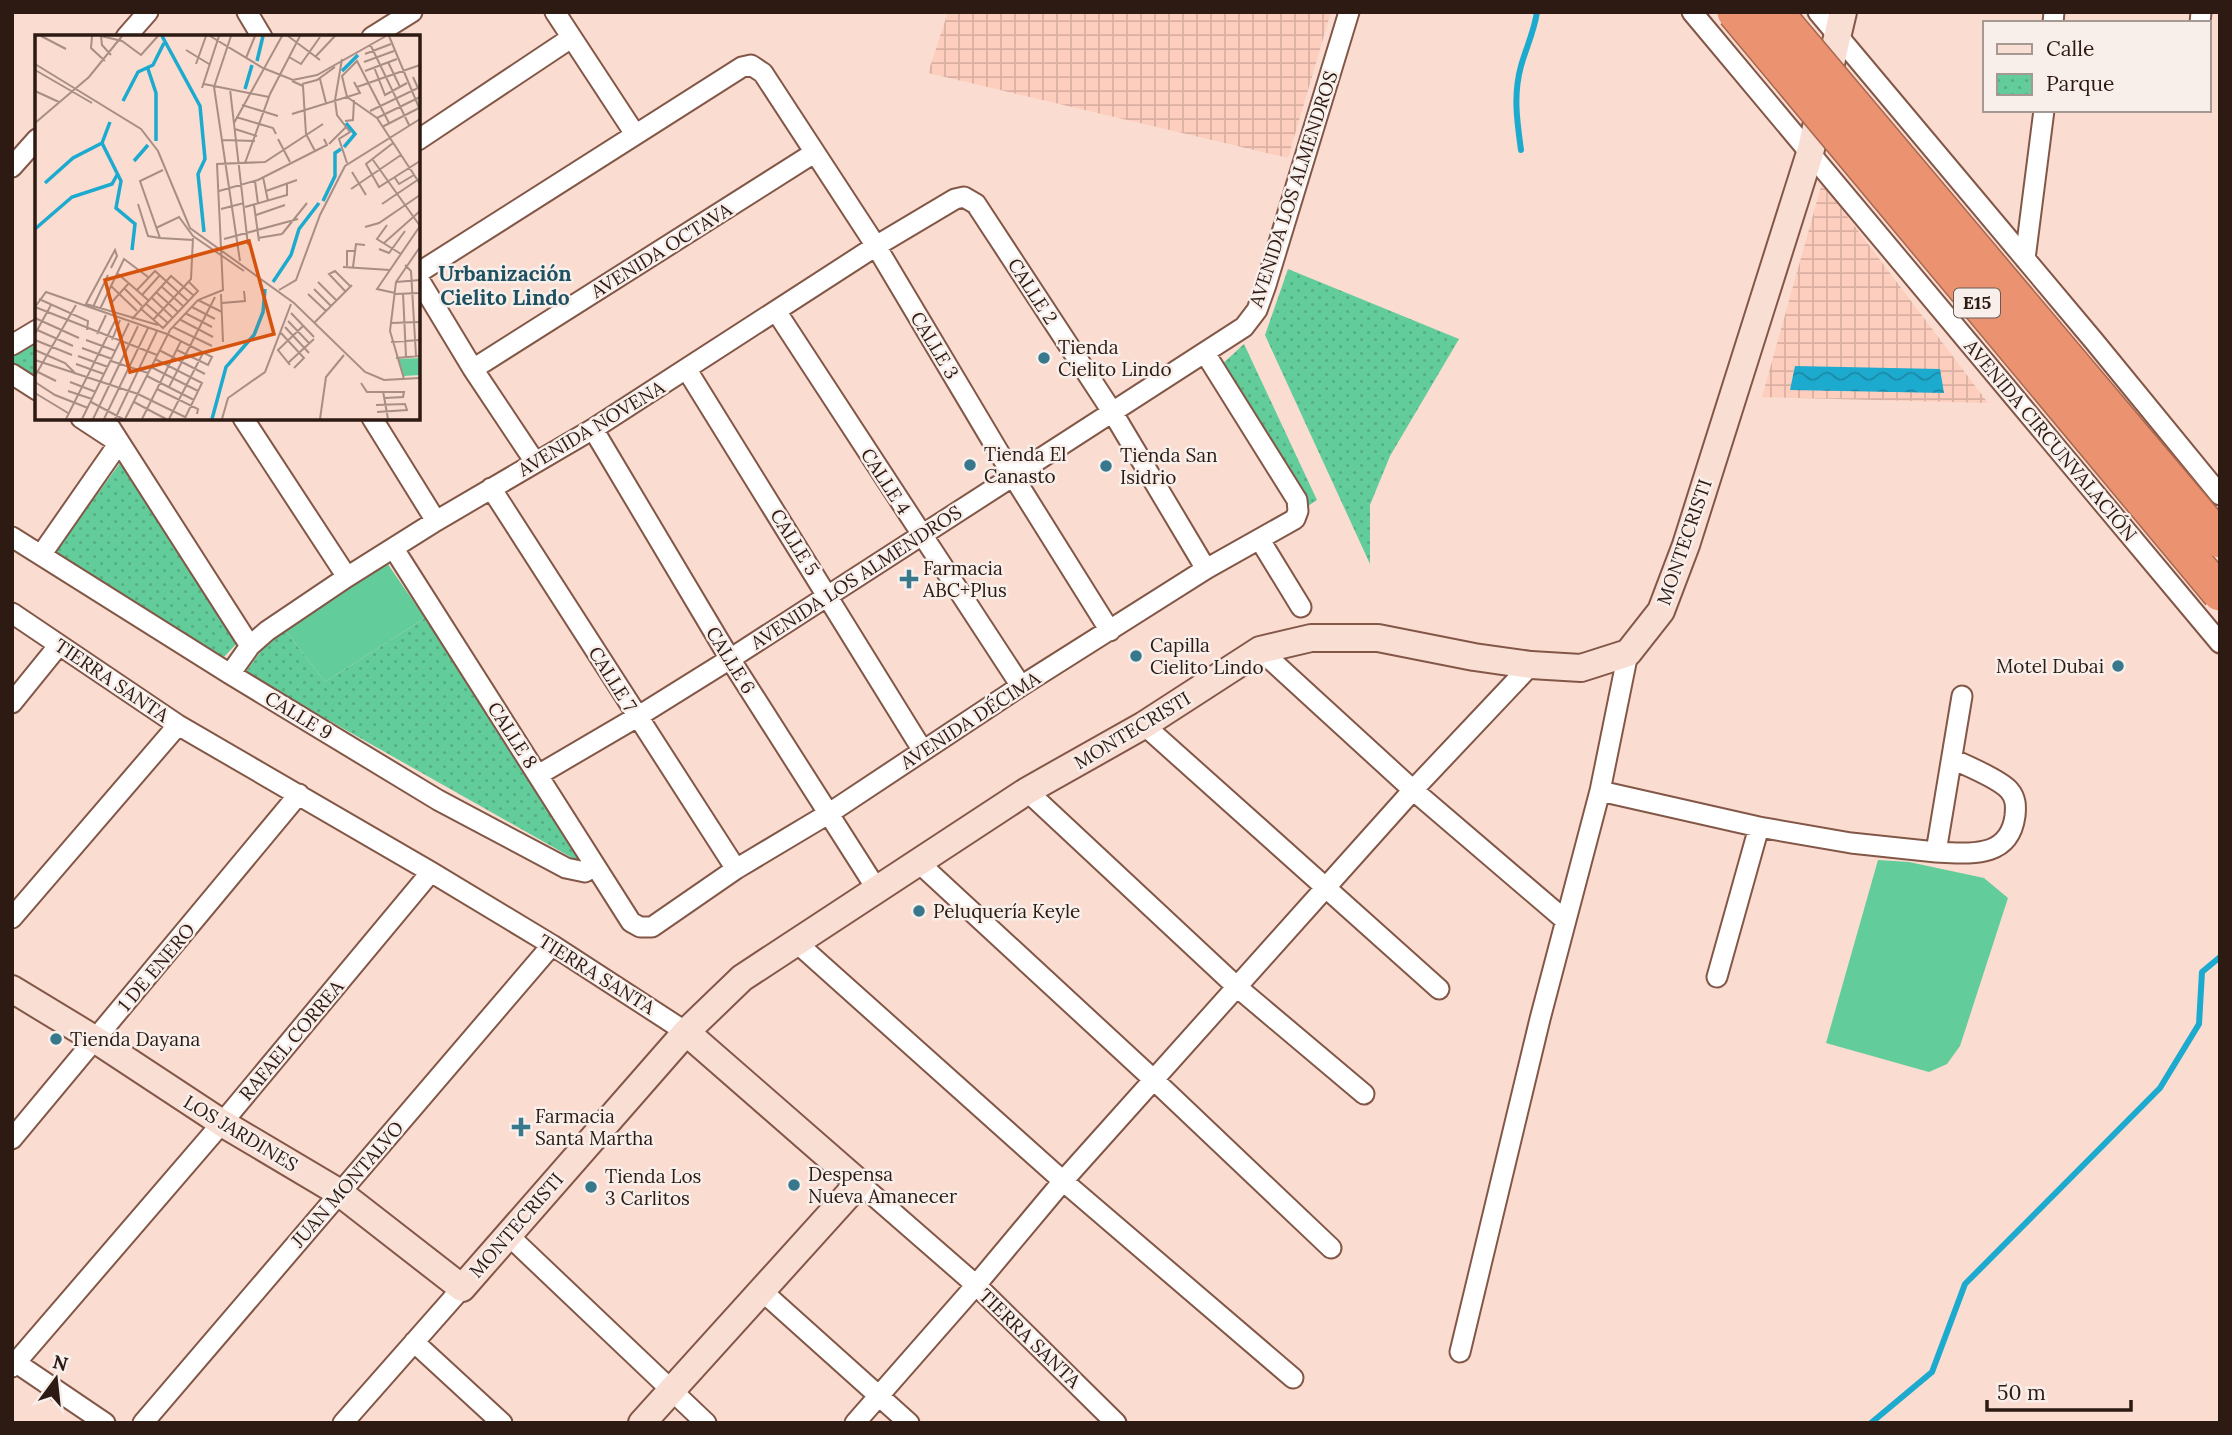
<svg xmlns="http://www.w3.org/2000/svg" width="2232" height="1435" font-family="Lora,serif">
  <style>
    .industrial { fill: url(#industrial-grid) }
    .park { fill: url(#park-dots) }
    .garden { fill: #62cc9a }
    .water { fill: url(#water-waves) }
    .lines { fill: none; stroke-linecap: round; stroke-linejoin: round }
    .stream { stroke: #1daacf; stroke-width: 6 }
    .street-casing { stroke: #835747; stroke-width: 23 }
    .secondary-casing { stroke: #835747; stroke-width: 30 }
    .street { stroke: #fff; stroke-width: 19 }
    .secondary { stroke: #f9ded4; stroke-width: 26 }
    .highway-bridge-casing { stroke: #a8684f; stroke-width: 38; stroke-linecap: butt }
    .highway-bridge { stroke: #eb9270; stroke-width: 35 }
    .poi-dot { fill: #38788c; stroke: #f8eeea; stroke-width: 2.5 }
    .labels { text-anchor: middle; stroke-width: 5; stroke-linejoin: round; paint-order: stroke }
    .shield { fill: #f8eeea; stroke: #695a54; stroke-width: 2 }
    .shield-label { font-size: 18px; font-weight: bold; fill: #2c1a13 }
    .street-label { font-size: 19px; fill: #2c1a13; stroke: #f8eeea }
    .poi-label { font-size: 19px; fill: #2c1a13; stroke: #f8eeea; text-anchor: start }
    .neighbourhood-label { font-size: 21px; font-weight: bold; fill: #1d5161; stroke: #f8eeea }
    .inset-river { fill: none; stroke: #1daacf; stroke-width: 3.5 }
    .inset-road { fill: none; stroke: #a88e84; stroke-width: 2 }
    .view { fill: #d5530d; fill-opacity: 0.15; stroke: #d5530d; stroke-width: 3.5 }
    .inset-edge { fill: none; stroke: #2c1a13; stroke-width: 3.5 }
  </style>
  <defs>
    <pattern id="industrial-grid" width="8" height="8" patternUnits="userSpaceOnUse" patternTransform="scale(1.75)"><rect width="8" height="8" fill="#fdcebd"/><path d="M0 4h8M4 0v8" fill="none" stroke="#d9b0a2"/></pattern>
    <pattern id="park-dots" width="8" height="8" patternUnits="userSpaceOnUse" patternTransform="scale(1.75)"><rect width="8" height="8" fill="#62cc9a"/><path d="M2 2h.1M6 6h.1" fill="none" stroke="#55af84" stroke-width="1.8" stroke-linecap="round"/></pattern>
    <pattern id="water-waves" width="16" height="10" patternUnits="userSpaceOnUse" patternTransform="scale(1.75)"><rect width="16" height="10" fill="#1daacf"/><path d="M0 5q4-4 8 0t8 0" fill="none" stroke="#1a8aa7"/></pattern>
  </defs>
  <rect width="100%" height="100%" fill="#fbdcd0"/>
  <path class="industrial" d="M948,12H1331L1288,158L928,73Z
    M1822,183L1988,403L1762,397Z"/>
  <path class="park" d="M1288,269L1459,339L1390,456L1370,505V564L1265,335Z
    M37,340V378L12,362V356Z
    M1244,344L1317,500L1305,508L1219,367Z
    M120,463L241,639L224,657L55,552Z
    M425,618L583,864L245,673L261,651L285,630L325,682Z"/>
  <path class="garden" d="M387,563L425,618L325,682L285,630Z
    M1878,860L1909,862L1984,878L2008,898L1960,1046L1947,1064L1929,1072L1826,1043Z"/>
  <path class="water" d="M1795,366L1940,369L1944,393L1790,390Z"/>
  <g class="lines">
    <path class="stream" d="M1521,150C1517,121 1513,95 1521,66C1526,48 1534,32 1537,12
      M1871,1423L1932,1372L1965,1284L2160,1088L2199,1024L2202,972L2220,957"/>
    <defs>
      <path id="street" d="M247,12L262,37
        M555,12L635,134
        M1692,12L2220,643
        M1818,12L2094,341L2220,495
        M2053,23L2054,12
        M2200,23L2201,12
        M126,37L148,12
        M372,37L412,12
        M418,140L571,38
        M12,167L37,139
        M2025,259L2044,110
        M418,273L742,67L751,65L763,73L876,246L1013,476L1110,631
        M418,278L473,369L535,462
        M776,311L1021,686
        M12,345L37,330
        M473,369L814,153
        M687,370L923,751
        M12,374L37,390
        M104,418L250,646
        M243,418L347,577
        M372,418L436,521
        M593,429L730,659L876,888
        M491,488L736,869
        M12,537L230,674L438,800L566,868L585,872L594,867
        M1260,540L1301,607
        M394,549L631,922L640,927H652L736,869L828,814L1021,686L1206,569L1295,519L1298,511L1297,500L1205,353
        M41,555L119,443L81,418
        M12,613L178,725L431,872L552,945L686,1032
        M1260,650L1413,790L1565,920
        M230,674L250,646L267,631L347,577L436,521L593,429L876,246L955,199L964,197L976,204L1113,413L1206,569
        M12,703L59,645
        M1144,725L1439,989
        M538,775L637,717L730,659L1244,327L1257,310L1266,285L1349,12
        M1027,791L1237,987L1364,1094
        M1600,791L1759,827L1851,843L1936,852L1962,696
        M1936,852C1968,853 2009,860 2015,816C2016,806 2016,798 2009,790C2000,780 1966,765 1952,759
        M917,861L1154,1080L1331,1248
        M12,918L178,725
        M797,943L1063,1181L1293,1378
        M1717,977L1759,827
        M12,1139L299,794
        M859,1183L976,1285L1116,1423
        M507,1234L706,1423
        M762,1291L909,1423
        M414,1342L502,1423
        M1460,1352L1540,1019L1600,791L1628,653
        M12,1360L105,1423
        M12,1367L222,1123L431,872
        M143,1423L552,945
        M343,1423L462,1288
        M855,1423L976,1285L1063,1181L1413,790L1531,665"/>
      <path id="secondary" d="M12,989L96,1040L222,1123L340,1193L462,1288L686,1032L742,978L1027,791L1144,725L1260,650L1311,638H1378L1474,657L1531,665L1581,668L1628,653L1661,611L1686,545L1810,153L1843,12
        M642,1423L859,1183L686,1032"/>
    </defs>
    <use href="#street" class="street-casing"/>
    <use href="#secondary" class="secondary-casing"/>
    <use href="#street" class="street"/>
    <use href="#secondary" class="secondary"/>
    <defs>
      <path id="highway-bridge" d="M1735,12L2220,593
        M1775,12L2220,540"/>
    </defs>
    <use href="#highway-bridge" class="highway-bridge-casing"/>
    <use href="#highway-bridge" class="highway-bridge"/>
  </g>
  <g class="poi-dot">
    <circle cx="1044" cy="358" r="7"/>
    <circle cx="970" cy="465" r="7"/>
    <circle cx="1106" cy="466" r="7"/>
    <path d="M905.5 568.5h7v7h7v7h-7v7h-7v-7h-7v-7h7z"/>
    <circle cx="1136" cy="656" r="7"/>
    <circle cx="2118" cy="666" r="7"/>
    <circle cx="919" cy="911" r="7"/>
    <circle cx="56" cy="1039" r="7"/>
    <path d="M517.5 1116.5h7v7h7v7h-7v7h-7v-7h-7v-7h7z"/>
    <circle cx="794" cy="1185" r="7"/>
    <circle cx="591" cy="1187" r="7"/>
  </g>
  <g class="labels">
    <rect class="shield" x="1954" y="288.5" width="46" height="29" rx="5"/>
    <g class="shield-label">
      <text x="1977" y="309">E15</text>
    </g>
    <g class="street-label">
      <text transform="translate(1293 189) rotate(-72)" y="7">AVENIDA LOS ALMENDROS</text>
      <text transform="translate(661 250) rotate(-32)" y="7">AVENIDA OCTAVA</text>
      <text transform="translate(1033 291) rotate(57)" y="7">CALLE 2</text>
      <text transform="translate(935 345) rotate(59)" y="7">CALLE 3</text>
      <text transform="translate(591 428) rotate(-31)" y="7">AVENIDA NOVENA</text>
      <text transform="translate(2051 440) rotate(50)" y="7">AVENIDA CIRCUNVALACIÓN</text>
      <text transform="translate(886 481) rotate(57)" y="7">CALLE 4</text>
      <text transform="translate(795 542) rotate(58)" y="7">CALLE 5</text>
      <text transform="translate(1684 542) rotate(-71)" y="7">MONTECRISTI</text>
      <text transform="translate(856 577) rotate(-33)" y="7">AVENIDA LOS ALMENDROS</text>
      <text transform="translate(731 660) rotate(58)" y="7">CALLE 6</text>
      <text transform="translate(613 679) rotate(58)" y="7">CALLE 7</text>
      <text transform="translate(112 680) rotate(34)" y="7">TIERRA SANTA</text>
      <text transform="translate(299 715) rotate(31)" y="7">CALLE 9</text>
      <text transform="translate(970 720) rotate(-33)" y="7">AVENIDA DÉCIMA</text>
      <text transform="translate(1132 730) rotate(-31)" y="7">MONTECRISTI</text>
      <text transform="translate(513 735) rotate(57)" y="7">CALLE 8</text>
      <text transform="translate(156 967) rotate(-50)" y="7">1 DE ENERO</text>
      <text transform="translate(597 974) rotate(32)" y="7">TIERRA SANTA</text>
      <text transform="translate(291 1040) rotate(-50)" y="7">RAFAEL CORREA</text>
      <text transform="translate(241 1133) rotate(31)" y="7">LOS JARDINES</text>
      <text transform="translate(347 1184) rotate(-49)" y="7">JUAN MONTALVO</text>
      <text transform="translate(516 1225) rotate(-49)" y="7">MONTECRISTI</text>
      <text transform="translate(1030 1338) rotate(44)" y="7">TIERRA SANTA</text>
    </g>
    <g class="poi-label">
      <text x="1058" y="354">Tienda<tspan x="1058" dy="22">Cielito Lindo</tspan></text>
      <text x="984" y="461">Tienda El<tspan x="984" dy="22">Canasto</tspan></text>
      <text x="1120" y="462">Tienda San<tspan x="1120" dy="22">Isidrio</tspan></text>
      <text x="923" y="575">Farmacia<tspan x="923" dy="22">ABC+Plus</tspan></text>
      <text x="1150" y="652">Capilla<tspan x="1150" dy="22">Cielito Lindo</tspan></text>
      <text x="2104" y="673" text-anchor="end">Motel Dubai</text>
      <text x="933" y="918">Peluquería Keyle</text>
      <text x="70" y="1046">Tienda Dayana</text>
      <text x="535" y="1123">Farmacia<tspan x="535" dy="22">Santa Martha</tspan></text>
      <text x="808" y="1181">Despensa<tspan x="808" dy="22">Nueva Amanecer</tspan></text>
      <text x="605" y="1183">Tienda Los<tspan x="605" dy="22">3 Carlitos</tspan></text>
    </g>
    <g class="neighbourhood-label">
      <text x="505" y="281">Urbanización<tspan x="505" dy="24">Cielito Lindo</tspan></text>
    </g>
  </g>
  <g transform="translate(35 35)">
    <rect width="385" height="385" fill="#fbdcd0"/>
    <path d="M385,323V340L368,341L363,324Z" fill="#62cc9a"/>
    <path class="inset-river" d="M127,1L165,71L170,124L163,139L169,197M222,26L228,1M113,34L121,58V106M307,36L323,20M210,54L217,30M88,66L103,37L118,30L129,8M67,108L86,146L81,173L100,189L97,215M309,112L320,99L311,88M99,126L113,110M10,148L38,123L67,108L75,87M288,166L300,141V118L306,114M0,194L37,162L77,149L82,140M238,247L256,220L264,194L284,168M177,384L191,332L219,300L228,277L230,254"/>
    <path class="inset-road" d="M6,1L31,14M57,1L56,13L70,26M66,1L87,6L106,20L123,1M66,1L67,10L76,20M175,1L228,33L258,45L282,40L351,1M196,1L179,52L205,226M253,1L285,25M354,1L385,75M335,9L374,90M151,15L174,29M330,19L356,9M281,21L300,1M254,22L266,29L285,2M211,23L220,1M307,24L300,65L302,80L315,97L304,104L312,128M329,27L359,16M353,27L365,52M0,29L106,94L123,116L155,193L259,268L330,337L349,345L385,343M161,29L171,1M339,32L350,60L372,48M0,35L57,68M330,36L362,24M285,44L291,68M257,46L268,51L271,99L280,116M169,49L234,62M267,49L282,45L300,32M322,52L385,30M167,53L184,1M195,54L213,210M0,56L24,67M207,70L243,81M335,76L383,53L378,42M257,79L325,58L319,47M201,82L238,93L241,99M342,83L385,62M310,86L318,85L319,65M0,88L54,42L87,1M199,88L247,1M354,88L322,26L307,41L312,62L342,83L385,149M347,92L384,73M200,94L222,101M243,104L255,127M187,105L220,106M358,108L331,129L344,152L385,126M294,109L311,92M338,125L385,191M210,128L235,59L265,1M128,135L105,146L125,203L158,205M317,137L331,160M228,142L233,166M360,143L364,149L379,140M220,146L223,169M316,154L366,120M184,156L223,145L292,110L289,104M231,156L262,145M103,169L113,201L125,203M347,169L384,144M219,170L224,206M210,172L252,160V149M186,174L209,168M221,180L250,170M352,190L342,204L366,219M330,192L344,188L385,160M121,193L144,182L158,201L209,236M247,199L272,168M223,203L247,199M189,204L263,184M349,208L385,176M344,214L354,218L370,196M370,230L376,236L381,321M312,231V216H320M308,232L355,235M318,232L321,209L330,210M76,233L82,221L80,215L51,269L123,290M82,238L113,265M283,247L301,265M361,247L385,245M76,251L102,276M126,251L148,271M89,253L107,271M279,254L296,271M102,255L120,236L153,266M244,255L261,245L285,180L310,131L385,84M121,257L143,277M311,257L294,239L300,236L316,252M360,258L342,254L385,191M368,258L371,322M186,259L188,307M273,259L291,276M360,259L385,258M107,260L125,240M116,262L138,283M4,264L53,286L52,295M163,265L187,277M76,268L94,248M110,268L133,288M187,268L210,266L209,256M58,272L73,240M157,272L180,284M105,273L128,293L163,256L154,247M65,274L89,224L113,242M150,278L177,292M256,278L279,302M0,283L44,303M97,284L136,241L158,260M144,284L178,302M118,285L156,244L158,203M253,286L274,308M280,287L317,250M356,288L385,287M138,292L177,311M250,292L274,318M0,294L38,311M246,298L269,323L259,333M0,299L16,270M62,299L71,280M0,305L37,320M51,305L81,316M77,305L85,285M356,307L385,305M47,313L77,324M0,315L30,328L41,339M124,315L170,339M122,320L0,272L11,257L132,299L177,322L173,330L142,315M43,321L73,332M361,323L385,321M120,324L167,348L150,383M0,325L103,359L150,382M76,326L113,338M253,328L279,304M41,329L69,339M255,330L243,315L268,291M116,332L163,356M1,336L21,346M0,341L41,270M112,341L159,365M369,344L355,296L361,247L385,212M0,347L20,360L53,373M35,347L61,357M326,348L332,357H369L368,362L350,363M134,352L180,262M122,354L163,374L162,379M33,356L57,364M348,356L353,384M0,358L33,378M56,367L88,384M99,367L131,384M341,370L370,369L372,375L342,377M31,384L81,284M47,384L94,288M58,384L103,291M69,384L113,293M80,384L122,296M90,384L135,295L163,265L188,255L182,129L230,127L288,89M107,384L146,306M134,384L168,318M187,384L193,363L230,337L256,269M285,384L291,342L309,320"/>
    <path class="view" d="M214,206L239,299L95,337L70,245Z"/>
    <rect width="385" height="385" class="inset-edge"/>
  </g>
  <rect width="2232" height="1435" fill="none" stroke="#2c1a13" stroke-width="28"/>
  <rect x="1983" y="21" width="228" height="91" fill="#f8eeea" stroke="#a69994" stroke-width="2"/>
  <rect x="1997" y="44" width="35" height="10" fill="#f9ded4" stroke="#a69994" stroke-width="2"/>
  <text x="2046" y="56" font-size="21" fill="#2c1a13">Calle</text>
  <rect x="1997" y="74" width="35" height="21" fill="url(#park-dots)" stroke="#a69994" stroke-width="2"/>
  <text x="2046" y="91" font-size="21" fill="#2c1a13">Parque</text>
  <g transform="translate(56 1379) rotate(15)" stroke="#f8eeea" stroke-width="5" paint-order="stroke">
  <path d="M0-5L12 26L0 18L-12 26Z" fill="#2c1a13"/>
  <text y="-10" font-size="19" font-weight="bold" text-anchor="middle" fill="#2c1a13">N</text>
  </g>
  <path d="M1987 1400v10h144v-10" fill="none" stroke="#2c1a13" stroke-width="3.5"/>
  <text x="1997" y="1400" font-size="21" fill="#2c1a13" stroke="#f8eeea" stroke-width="5" paint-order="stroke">50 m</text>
</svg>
